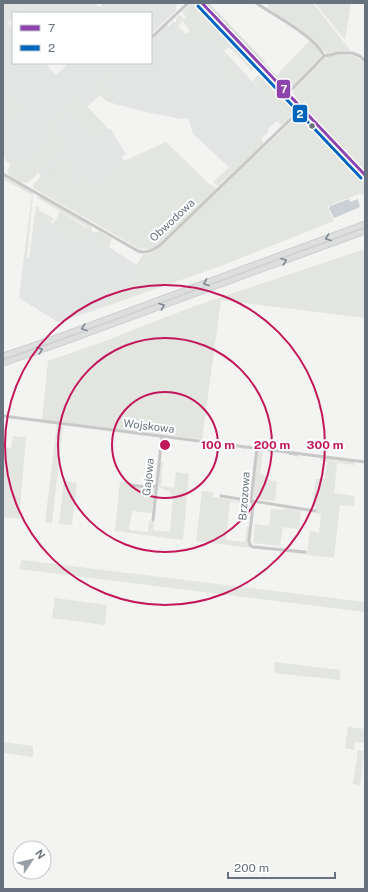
<svg xmlns="http://www.w3.org/2000/svg" width="368" height="892" font-family="'Public Sans',sans-serif">
  <style>
    .built { fill: #e3e5e4 }
    .green { fill: #e2e5e0 }
    .water { fill: #cad0d3 }
    .lines { fill: none; stroke-linecap: round; stroke-linejoin: round }
    .stream { stroke: #cad0d3; stroke-width: 1 }
    .secondary-casing { stroke: #cfcfd0; stroke-width: 6 }
    .highway-casing { stroke: #cfcfcf; stroke-width: 7 }
    .street { stroke: #c8c8c9; stroke-width: 3 }
    .secondary { stroke: #dddede; stroke-width: 4 }
    .highway { stroke: #dddede; stroke-width: 5 }
    .bus-1-casing { stroke: #fff; stroke-width: 6 }
    .bus-2-casing { stroke: #fff; stroke-width: 6 }
    .bus-1 { stroke: #8e44ad; stroke-width: 3 }
    .bus-2 { stroke: #0065bd; stroke-width: 3 }
    .oneway { stroke: #7f8891 }
    .ring { fill: none; stroke: #c2185b; stroke-width: 2 }
    .bus-dot { fill: #67727e; stroke: #fff; stroke-width: 1.5 }
    .labels { text-anchor: middle; stroke-width: 4; stroke-linejoin: round; paint-order: stroke }
    .street-label { font-size: 11px; fill: #67727e; stroke: #fff }
    .centre { fill: #c2185b; stroke: #fff; stroke-width: 2 }
    .ring-label { font-size: 12px; text-anchor: middle; font-weight: bold; fill: #c2185b; stroke: #fff; stroke-width: 4; stroke-linejoin: round; paint-order: stroke }
    .line-badge { stroke: #fff; stroke-width: 1.5 }
    .badge-label { font-size: 11px; text-anchor: middle; font-weight: bold; fill: #fff }
  </style>
  <rect width="100%" height="100%" fill="#f3f3f2"/>
  <path class="built" d="M3,3H95L99,7L103,3H177L176,11L151,34V13H22L20,11L19,13H13V18L8,23L13,29V63H45L56,75L69,63H151V40L167,25L170,26L172,21L176,23L177,25L175,29L192,39L203,29L251,80L287,112L268,129L269,131L231,169L193,134L188,118L181,119L141,111L106,101L100,95L87,107L105,125L108,130L110,128L126,154L122,157L123,159L74,206L35,183L41,176L38,173L17,169L6,161L3,155Z
    M35,214L55,225L60,216L91,230L95,233L97,239L141,268L101,308L58,322L19,298L24,256L29,259Z"/>
  <path class="green" d="M191,3H194L255,67L252,71L229,47L224,51L235,62L231,66L243,81C238,86 228,80 221,79V76L228,69L226,66L229,61L205,35L196,44L190,37L186,41L175,29L177,25L175,24L177,17L180,15L184,19L178,26L186,34L190,31L183,22L179,26L186,17L182,12Z
    M205,3H209L265,61L263,64Z
    M269,3H313L350,50L348,51L326,53L307,36L267,8Z
    M315,3H351L345,40Z
    M309,41L318,48L321,53L320,57L293,85C285,89 281,83 275,77Z
    M339,55C351,55 357,55 365,64V171L297,99L293,93L294,89L323,59L329,56Z
    M120,63H130L116,69L111,75L114,80L113,83L110,81L103,87L119,104V105L106,101L94,88Z
    M260,72L294,108L293,113L283,124L281,125L277,121L287,112L253,81Z
    M77,96L105,125L108,130L96,141L67,112L56,122L53,130L65,143L64,148L50,162H46C39,169 37,177 27,183C20,183 9,177 7,171L14,159L17,158L25,162L50,138L42,129Z
    M3,98L15,99L22,108L3,126Z
    M303,117L350,166L347,168L349,170L351,167L365,182V195L359,194L327,206L334,221L218,267L101,308L141,268L136,265L143,255L151,253L160,246L291,122Z
    M260,139L263,141V144L218,186L213,182L229,167L231,169Z
    M166,142L210,185L211,184L216,189L156,246L151,249H140L33,188V185L42,175L44,176L46,174L49,176L51,174L49,171L53,168V164L62,157L65,158L74,167L69,175L78,183L84,177L95,186L123,159L124,161Z
    M3,176L31,191L33,194L27,258L24,256L32,195L3,179Z
    M40,196L89,225L92,227L91,231L86,238L82,236L78,242L64,233L58,226L53,224L60,212L87,228L88,227L37,198Z
    M36,207H39V210L53,218V220L51,223L42,218L36,230L33,229Z
    M99,231L112,239L109,247L104,251L91,243L95,233Z
    M365,249V318L221,300L202,439L42,420L48,361L105,341L192,307Z
    M57,425L63,426L52,523L45,522Z
    M13,436L26,437L19,519L3,517V443H5V447L11,448Z
    M258,450L263,451L260,475L268,476V480L277,481L275,501L255,499L253,497Z
    M320,457L334,459L335,462H337V459L354,462L355,465L337,463L334,493L355,496L354,506L340,505L334,558L196,541L202,491L213,492V497L243,502V503L230,502L226,540L245,542L247,527H249L251,547L307,553L310,530L319,533L321,514L315,513L316,506L312,505L316,479H325L327,462L320,460Z
    M160,462H163L161,486L174,488L176,472L189,474L183,540L115,531L120,481L131,482V485L155,488L152,513L132,511L129,530L148,532L149,521H154L153,530L170,532L173,496L170,492L159,487L158,485Z
    M64,481L77,483L72,525L59,524Z
    M284,508L301,511L299,529L283,527L280,546L253,543L255,524L269,526L271,509L284,510Z
    M22,560L365,602V612L19,569Z
    M55,598L107,605L105,625L52,618Z
    M274,662L340,670V680L275,673Z
    M348,727L365,729V743L355,742L354,750L345,748Z
    M3,742L33,746V757L3,753Z
    M358,750L364,751L360,785L353,784Z"/>
  <path class="water" d="M349,199L350,202L358,199L360,207L334,218L329,208L330,206Z"/>
  <g class="lines">
    <path class="stream" d="M207,3L264,63
      M267,66L283,84L286,85
      M242,448H246
      M289,454L298,456"/>
    <defs>
      <path id="secondary" d="M202,3L365,175"/>
      <path id="highway" d="M3,356L56,338L365,224
        M3,363L58,344L365,231"/>
    </defs>
    <use href="#secondary" class="secondary-casing"/>
    <use href="#highway" class="highway-casing"/>
    <path class="street" d="M256,3C274,15 316,37 324,56
      M151,38L188,3
      M288,93L324,56L339,53H352L360,56L365,61
      M293,117L295,112V102
      M3,174L138,251C146,254 153,250 160,245L293,117L308,114
      M3,416L365,462
      M257,448L251,500L253,505L249,541L250,545L253,547L305,552
      M131,485L146,487L156,486
      M221,496L315,511
      M153,520L162,436"/>
    <use href="#secondary" class="secondary"/>
    <use href="#highway" class="highway"/>
    <defs>
      <path id="bus-1" d="M202,3L365,175"/>
      <path id="bus-2" d="M198,6L361,178"/>
    </defs>
    <use href="#bus-1" class="bus-1-casing"/>
    <use href="#bus-2" class="bus-2-casing"/>
    <use href="#bus-1" class="bus-1"/>
    <use href="#bus-2" class="bus-2"/>
  </g>
  <defs><path id="oneway-chevron" d="M-2-3.5L2.5 0L-2 3.5" fill="none" stroke-width="1.6" stroke-linecap="round" stroke-linejoin="round"/></defs>
  <g class="oneway">
    <use href="#oneway-chevron" transform="translate(328 238) rotate(160)"/>
    <use href="#oneway-chevron" transform="translate(284 261) rotate(-20)"/>
    <use href="#oneway-chevron" transform="translate(206 283) rotate(160)"/>
    <use href="#oneway-chevron" transform="translate(162 306) rotate(-20)"/>
    <use href="#oneway-chevron" transform="translate(84 328) rotate(160)"/>
    <use href="#oneway-chevron" transform="translate(40 350) rotate(-19)"/>
  </g>
  <g class="ring">
    <circle cx="165" cy="445" r="53"/>
    <circle cx="165" cy="445" r="107"/>
    <circle cx="165" cy="445" r="160"/>
  </g>
  <circle class="bus-dot" cx="312" cy="126" r="3.5"/>
  <g class="labels">
    <g class="street-label">
      <text transform="translate(172 220) rotate(-43)" y="4">Obwodowa</text>
      <text transform="translate(149 426) rotate(7)" y="4">Wojskowa</text>
      <text transform="translate(148 477) rotate(-84)" y="4">Gajowa</text>
      <text transform="translate(244 496) rotate(-86)" y="4">Brzozowa</text>
    </g>
  </g>
  <circle cx="165" cy="445" r="6" class="centre"/>
  <g class="ring-label">
    <text x="218" y="449">100 m</text>
    <text x="272" y="449">200 m</text>
    <text x="325" y="449">300 m</text>
  </g>
  <g class="line-badge">
    <rect x="276" y="79" width="15" height="20" rx="4" fill="#8e44ad"/>
    <rect x="292" y="104" width="16" height="19" rx="4" fill="#0065bd"/>
  </g>
  <g class="badge-label">
    <text x="284" y="93">7</text>
    <text x="300" y="118">2</text>
  </g>
  <rect width="368" height="892" fill="none" stroke="#67727e" stroke-width="8"/>
  <rect x="12" y="12" width="140" height="52" fill="#ffffff" stroke="#c2c7cb"/>
  <rect x="20" y="25" width="20" height="6" fill="#8e44ad" stroke="#c2c7cb"/>
  <text x="48" y="32" font-size="12" fill="#67727e">7</text>
  <rect x="20" y="45" width="20" height="6" fill="#0065bd" stroke="#c2c7cb"/>
  <text x="48" y="52" font-size="12" fill="#67727e">2</text>
  <g transform="translate(32 860) rotate(55)"><circle r="19" fill="#ffffff" stroke="#c2c7cb"/>
  <path d="M0-3L7 15L0 10L-7 15Z" fill="#989fa7"/>
  <text y="-6" font-size="11" font-weight="bold" text-anchor="middle" fill="#67727e">N</text>
  </g>
  <path d="M228 872v6h107v-6" fill="none" stroke="#67727e" stroke-width="2"/>
  <text x="234" y="872" font-size="12" fill="#67727e" stroke="#ffffff" stroke-width="3" paint-order="stroke">200 m</text>
</svg>
